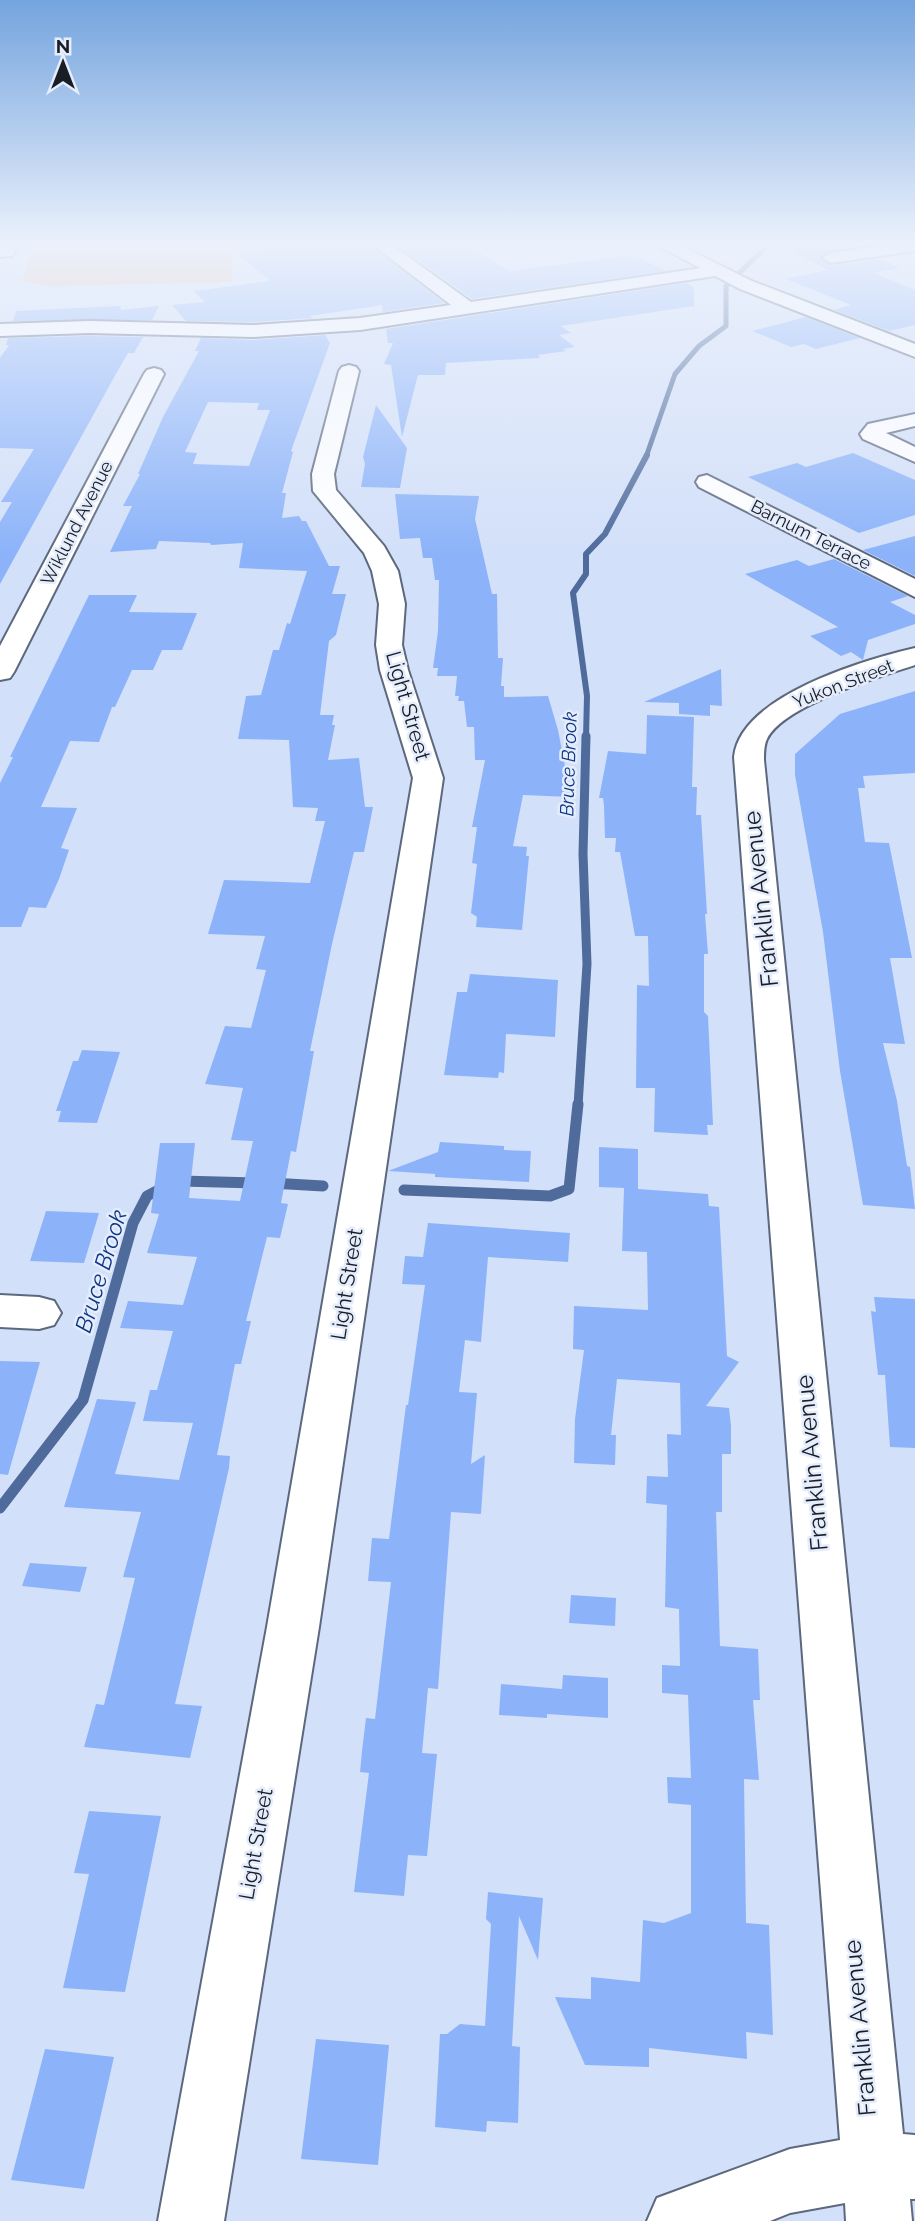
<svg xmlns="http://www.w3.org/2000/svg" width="915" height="2221" font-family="Raleway,sans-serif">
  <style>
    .green { fill: #e9b796 }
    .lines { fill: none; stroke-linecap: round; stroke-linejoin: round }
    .stream-far3 { stroke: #4f6b9c; stroke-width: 5 }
    .stream-far2 { stroke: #4f6b9c; stroke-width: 6 }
    .stream-far1 { stroke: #4f6b9c; stroke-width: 9 }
    .stream { stroke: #4f6b9c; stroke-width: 11 }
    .building { fill: #8cb3f9; fill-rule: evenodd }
    .minor-casing { stroke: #5c687d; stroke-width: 4 }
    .secondary-casing { stroke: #5c687d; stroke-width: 4 }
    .minor { fill: #fff; fill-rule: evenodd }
    .secondary { fill: #fff; fill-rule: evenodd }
    .labels { text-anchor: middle; stroke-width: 5; stroke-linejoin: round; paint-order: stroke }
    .far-street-label { font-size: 18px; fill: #181d26; stroke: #e5edfc }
    .far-water-label { font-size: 19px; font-style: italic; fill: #0c3685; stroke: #e5edfc }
    .street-label { font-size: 21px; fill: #181d26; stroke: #e5edfc }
    .water-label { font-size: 23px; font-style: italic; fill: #0c3685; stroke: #e5edfc }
    .near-street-label { font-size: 24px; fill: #181d26; stroke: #e5edfc }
  </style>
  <rect width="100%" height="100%" fill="#d3e0f9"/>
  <path class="green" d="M35,242H233L232,282L48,286L22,281Z"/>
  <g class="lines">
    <path class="stream-far3" d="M646,457L675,374L699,346L726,326V286L771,242"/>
    <path class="stream-far2" d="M586,738L587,696L573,593L586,574V554L605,534L647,455"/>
    <path class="stream-far1" d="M578,1106L587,964L583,854L586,736"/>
    <path class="stream" d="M181,1181L256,1183
      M271,1183L323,1186
      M404,1190L550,1196L569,1189L578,1104
      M0,1508L83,1400L133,1223L147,1196L164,1187"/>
  </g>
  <path class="building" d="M322,242H366L444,303L383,312L382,305L310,316L313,318L254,322L186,321L172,305L205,302L194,291L270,281L237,253Z
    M393,242H446L453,247L467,245L509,271L632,255L666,271L472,299Z
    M775,242H846L856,247L830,251L820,259L831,266L880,259L899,268L874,273L915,290V325L889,331L834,310L851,305L786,279L828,270Z
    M687,283L694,287V306L561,326L571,333L559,335L575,347L563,349L566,351L538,355L540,358L446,363L445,375H418L402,437L391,365L384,364L393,343H388L386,329Z
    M120,306L121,310L159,306L152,320L13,321L16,311Z
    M806,317L860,338L816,349L804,344L791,347L752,331Z
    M325,335L330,343L291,451L293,452L282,493H286L282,518L299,516L302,521H306L329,566H340L332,594H346L336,635L329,641L320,715H334L332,725H335L328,760L359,758L365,807H373L364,852H354L332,944L310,1051H314L296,1152L291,1151L281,1203L288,1204L280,1238L267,1237L246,1321H251L241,1364H235L217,1455L230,1456L229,1468L175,1704L202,1706L190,1758L84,1747L96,1704L104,1705L135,1578L123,1577L141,1512L64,1507L97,1399L136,1402L115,1474L179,1480L193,1423L143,1421L150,1390H157L173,1331L120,1328L128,1301L183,1305L197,1257L147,1253L159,1214L151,1213L160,1143H195L189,1198L240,1201L253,1141L231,1140L243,1088L205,1084L225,1026L251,1028L266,970L256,969L265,936L208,934L224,880L310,883L325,821H315L318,808L293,807L289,740L238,739L246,696L261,695L273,650H279L287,623L290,624L307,571L239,568L243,543L211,545L210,543L159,541L156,549L110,552L132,506H123L140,474H138L163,417L199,351H195L201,338L254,340ZM208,402L259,403L257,410H270L249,466L193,464L197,453L185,452Z
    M89,336L143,337L134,353H128L117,372L0,584V522L12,502H1L34,449L0,448V358L9,345H6L8,338Z
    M376,405L407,448L400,488L361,487L365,464L363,457Z
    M853,453L915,480V515L859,533L748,477L797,463L806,467Z
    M395,494L479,496L475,519L492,594H497L498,658H503L501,686H504V697L548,696L558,730L571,797L523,795L513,846L527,847L526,856H529L522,930L476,927L477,917L471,913L477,864L472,863L477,827H472L485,760H475L474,727H467L464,701H458L459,696H455L457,676H437L438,668H433L438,631L439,580H435L432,558H423L420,538L400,539Z
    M915,536V576L863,550Z
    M834,559L908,596L890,602L915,615V624L868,640L863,660L851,652L841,656L810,636L838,627L745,574L797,560L809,566Z
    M89,595H137L129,612L197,613L182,650H162L153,670H132L115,707H112L99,742L70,741L41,807L77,808L61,848L69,850L59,879L46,908L29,907L21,927H0V783L13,757H10Z
    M721,669L722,706L710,705V716L679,714V703L644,702Z
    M915,691V773L863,776L865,788H858L865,842L889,843L912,958H890L905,1044L883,1043L897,1101L907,1166L910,1167L915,1209L863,1205L840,1071L823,932L795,775V754L840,714Z
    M647,715L694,717L692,787H697L696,815H701L707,914H705L708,954H704V1012L708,1016L713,1125H707L708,1135L654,1132L655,1088H636L637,985L649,986L648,936H635L620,852H615L616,838H605L604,806L603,798H599L608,751L646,754Z
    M470,974L558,980L555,1037L506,1034L504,1073L499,1072L498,1078L444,1075L457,992H467Z
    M82,1050L120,1052L97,1123L58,1122L61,1111H56L73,1061H78Z
    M440,1142L504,1146V1150L531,1151L529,1182L435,1177V1174L388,1171L438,1152Z
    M599,1147L638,1149V1189L708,1194L709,1206L719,1207L727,1356L739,1362L706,1406L729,1408L731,1426V1454H722V1512H716L720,1646L758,1649L760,1700H753L759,1780L744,1779L746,1923L769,1925L773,2035L746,2032L747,2059L649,2048V2067L585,2065L555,1997L591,1999V1977L640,1982L643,1920L664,1923L691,1913V1805L668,1803L667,1777L691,1778L688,1695L662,1693V1665L680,1666L679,1609L665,1607L667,1505L646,1503L647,1476L668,1477L667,1434L681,1435L680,1383L617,1379L611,1435H616L615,1465L574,1463L575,1419L584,1350L573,1349L574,1306L648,1310L647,1252L622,1251L624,1188L599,1187Z
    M46,1211L99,1213L84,1263L30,1261Z
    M428,1223L570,1233L568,1262L488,1257L481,1342L465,1340L459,1392L477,1393L471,1464L485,1455L481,1514L451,1512L438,1689L428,1688L422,1753L437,1754L427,1856L408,1855L404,1896L354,1892L369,1773L360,1772L362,1751L366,1718L375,1719L391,1582L368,1581L372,1538L389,1539L406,1405H408L425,1285L402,1284L405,1256L423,1257Z
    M874,1297L915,1299V1448L890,1447L885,1375H878L871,1311L876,1312Z
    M0,1361L40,1362L8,1475L0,1474Z
    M30,1563L87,1567L80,1592L22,1586Z
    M571,1595L616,1598L615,1626L569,1623Z
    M563,1675L608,1678V1718L547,1714V1718L499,1715L501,1684L562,1689Z
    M89,1811L161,1816L125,1992L63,1988L89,1874L74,1873Z
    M488,1892L543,1898L538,1960L519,1916L512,2046L520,2047L518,2123L487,2121L486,2132L435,2127L440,2034H447L460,2024L485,2026L491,1924L486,1919Z
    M316,2039L389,2045L378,2165L301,2159Z
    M45,2049L114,2057L84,2189L11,2180Z"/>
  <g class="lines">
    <defs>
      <path id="minor" d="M369,242H388L471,302L715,266L724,271L715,276L360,330L254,337L89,333L0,336V324L89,321L254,325L360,318L451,305Z
        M906,242H915V251L831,263L822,258L831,253Z
        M0,247L12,248L15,252L12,256L0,257Z
        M349,365L356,367L359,371L334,474L336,490L384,546L398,571L405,604L402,645L408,670L443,778L319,1627L224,2221H158L267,1627L413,778L380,670L376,645L379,604L372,571L364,553L313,491L312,474L339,371L342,367Z
        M154,368L161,370L164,374L14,672L10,678L0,680V646L144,374L147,370Z
        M915,414V426L886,433L915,447V462L863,439L860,434L868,424Z
        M707,475L915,579V597L699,487L696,482L699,477Z
        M915,648V665C879,677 784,705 767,739C764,745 764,753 764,760L903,2134L915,2135V2199H910L912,2221H846L845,2203L790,2213L770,2221H647L657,2198L790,2149L840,2140L734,757C740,696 864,660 915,648Z
        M0,1295L39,1297L54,1301L61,1313L54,1325L39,1329L0,1327Z"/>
      <path id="secondary" d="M651,242H673L752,281L915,344V357L740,289Z"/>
    </defs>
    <use href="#minor" class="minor-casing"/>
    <use href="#secondary" class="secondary-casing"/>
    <use href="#minor" class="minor"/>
    <use href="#secondary" class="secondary"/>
  </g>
  <linearGradient id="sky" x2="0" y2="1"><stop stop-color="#74a4de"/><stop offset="0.44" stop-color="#ebf1fc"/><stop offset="1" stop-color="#ebf1fc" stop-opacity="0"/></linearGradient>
  <rect width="915" height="553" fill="url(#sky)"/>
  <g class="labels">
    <g class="far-street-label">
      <text transform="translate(77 523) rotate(-63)" y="6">Wiklund Avenue</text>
      <text transform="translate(811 535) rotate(27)" y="6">Barnum Terrace</text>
      <text transform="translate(843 684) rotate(-21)" y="6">Yukon Street</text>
    </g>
    <g class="far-water-label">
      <text transform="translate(568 764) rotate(-88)" y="7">Bruce Brook</text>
    </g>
    <g class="street-label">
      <text transform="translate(408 706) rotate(74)" y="7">Light Street</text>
      <text transform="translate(347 1284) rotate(-81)" y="7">Light Street</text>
      <text transform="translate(256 1844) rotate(-80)" y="7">Light Street</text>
    </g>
    <g class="water-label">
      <text transform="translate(101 1271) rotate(-73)" y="8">Bruce Brook</text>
    </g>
    <g class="near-street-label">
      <text transform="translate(761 899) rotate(-96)" y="8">Franklin Avenue</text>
      <text transform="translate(812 1463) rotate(-95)" y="8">Franklin Avenue</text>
      <text transform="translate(860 2028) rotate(-95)" y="8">Franklin Avenue</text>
    </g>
  </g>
  <g transform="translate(63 63)" stroke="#e5edfc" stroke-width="5" paint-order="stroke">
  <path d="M0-5L12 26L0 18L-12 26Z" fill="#181d26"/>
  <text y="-10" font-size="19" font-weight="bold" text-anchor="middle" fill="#181d26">N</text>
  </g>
</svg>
